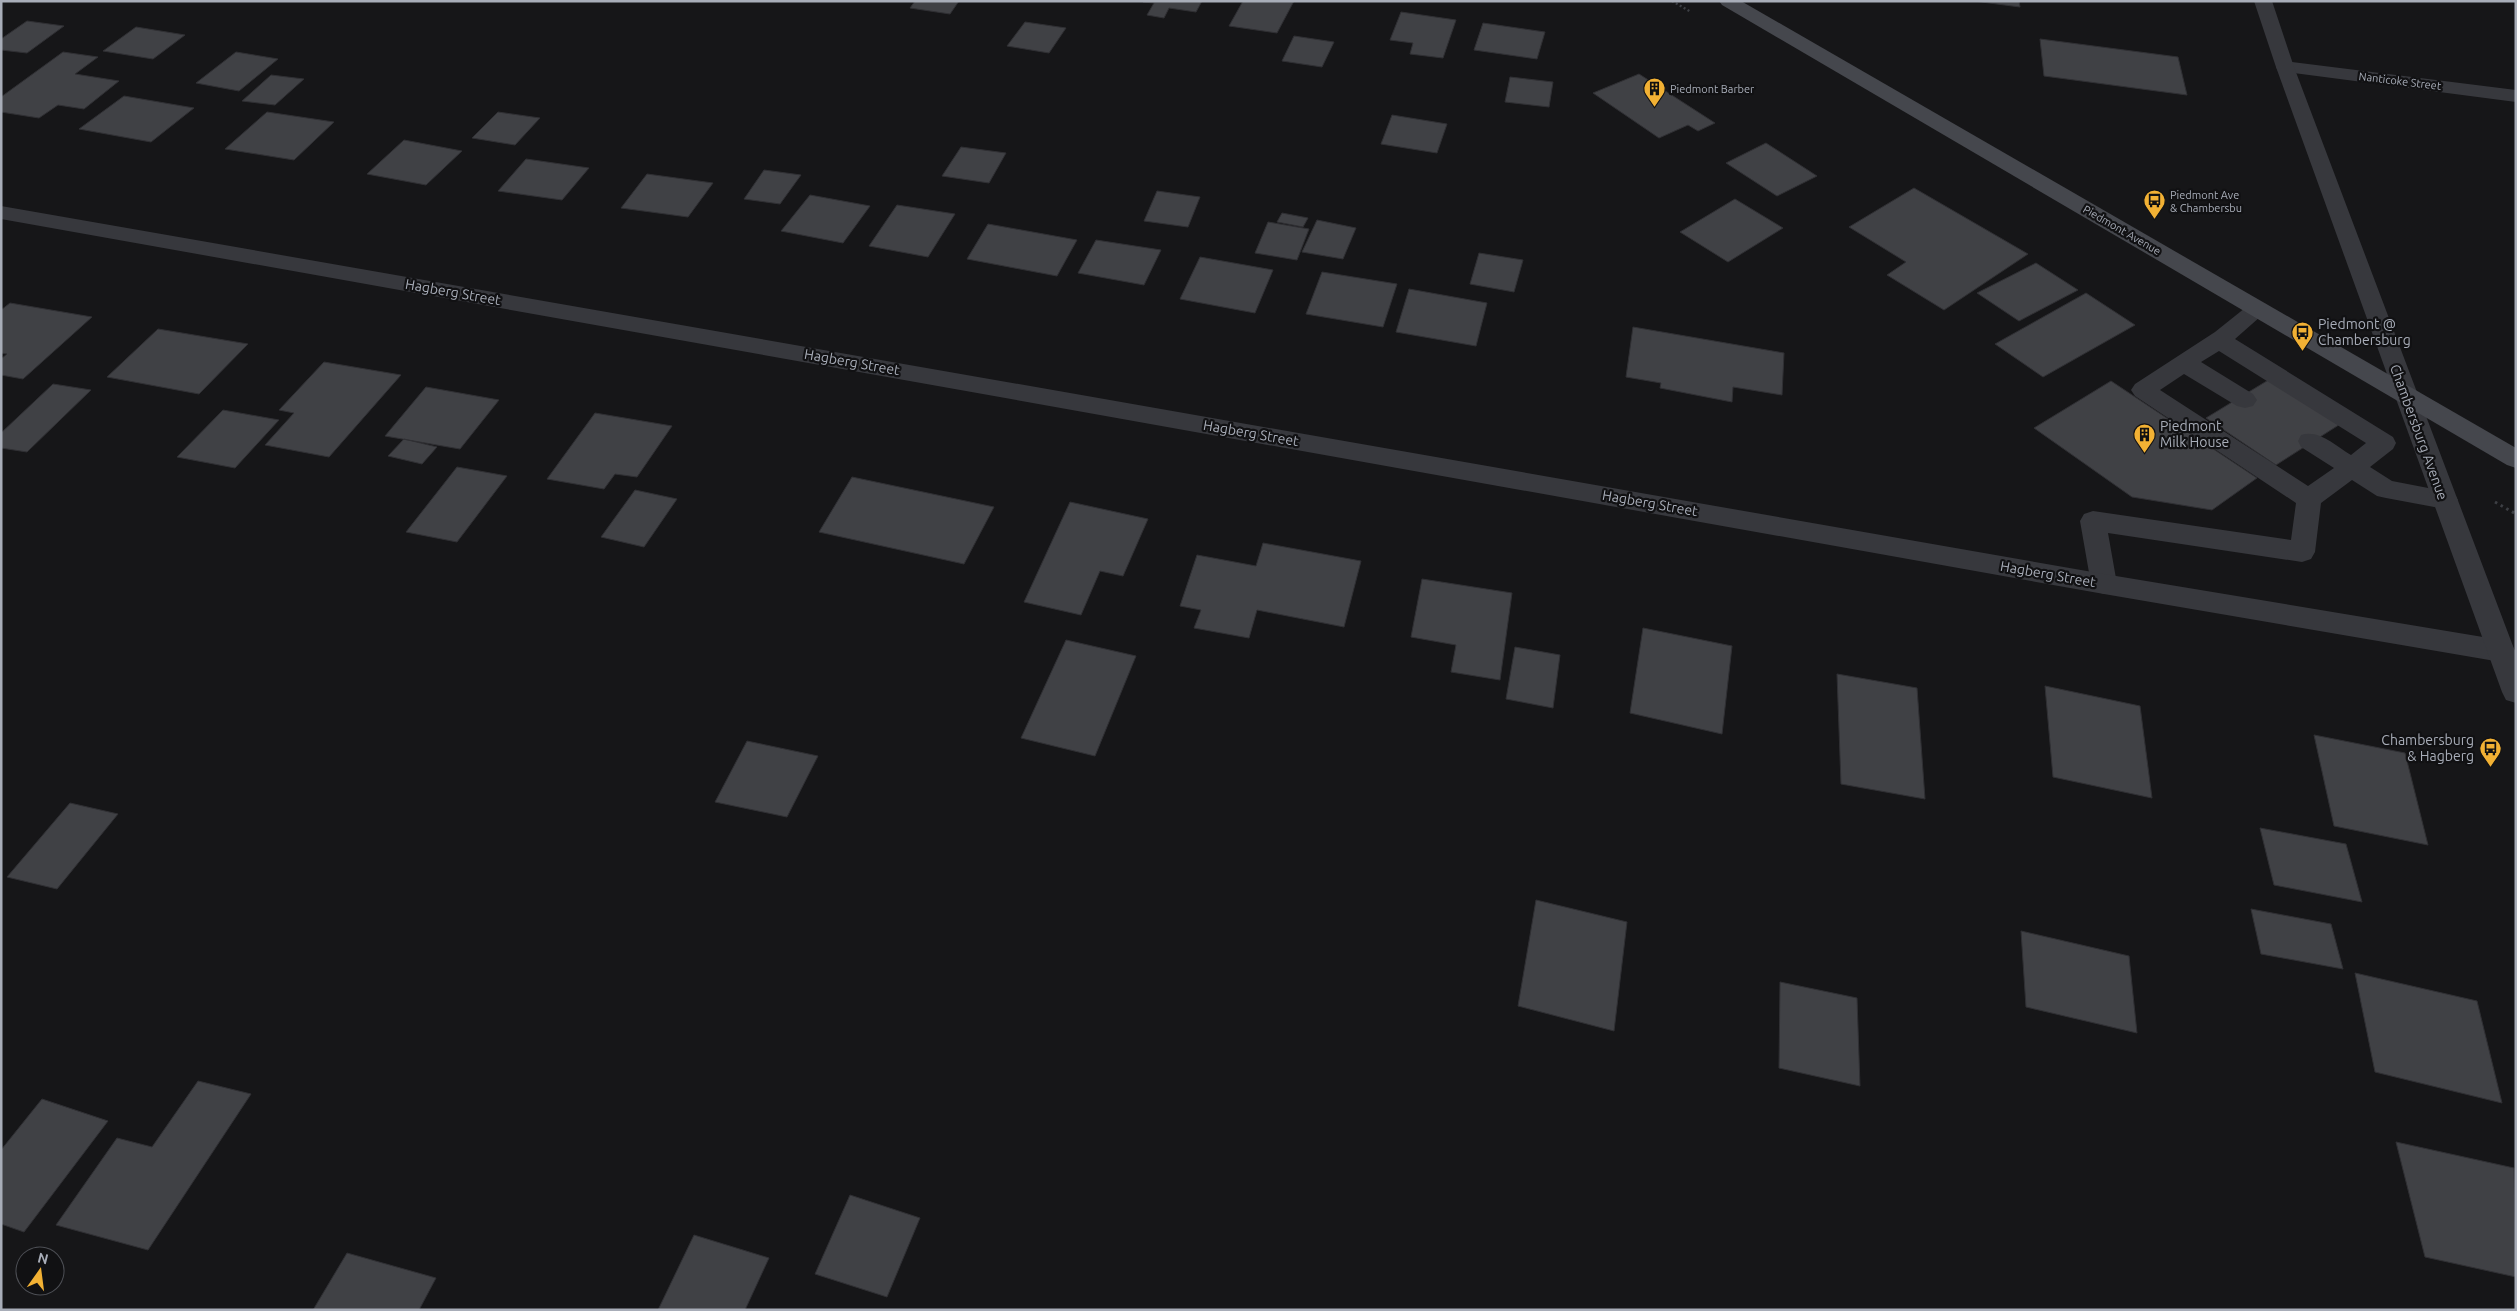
<svg xmlns="http://www.w3.org/2000/svg" width="2517" height="1311" font-family="Ubuntu,sans-serif">
  <style>
    .building { fill: #404145; stroke: #303034 }
    .lines { fill: none; stroke-linecap: round; stroke-linejoin: round }
    .path-far1 { stroke: #3d3f44; stroke-width: 2.5; stroke-dasharray: 2 2.5; stroke-linecap: butt }
    .path { stroke: #3d3f44; stroke-width: 3; stroke-dasharray: 2.5 4; stroke-linecap: butt }
    .service { fill: #37383d; fill-rule: evenodd }
    .minor { fill: #37383d; fill-rule: evenodd }
    .tertiary { fill: #37383d; fill-rule: evenodd }
    .secondary { fill: #45474d; fill-rule: evenodd }
    .labels { text-anchor: middle; stroke-width: 4.5; stroke-linejoin: round; paint-order: stroke }
    .far-street-label { font-size: 11px; fill: #a8adb8; stroke: #111113 }
    .far-poi-label { font-size: 11px; fill: #a8adb8; stroke: #111113; text-anchor: start }
    .street-label { font-size: 14px; fill: #a8adb8; stroke: #111113 }
    .poi-label { font-size: 14px; fill: #a8adb8; stroke: #111113; text-anchor: start }
  </style>
  <rect width="100%" height="100%" fill="#161618"/>
  <path class="building" d="M915,1H959L950,14L910,8Z
    M1202,1L1196,12L1169,8L1164,18L1147,15L1154,3L1143,2Z
    M1243,1H1294L1277,33L1229,26Z
    M1974,1H2019L2020,7Z
    M1401,12L1456,20L1443,58L1410,54L1413,43L1390,40Z
    M27,21L64,26L27,53L1,50V39Z
    M1025,22L1066,28L1049,53L1007,46Z
    M1483,23L1545,32L1537,59L1474,50Z
    M136,27L185,35L153,59L103,51Z
    M1294,36L1334,42L1322,67L1282,61Z
    M2040,39L2178,57L2187,95L2044,76Z
    M63,52L98,57L75,74L119,81L84,109L58,105L39,118L1,112V97Z
    M236,52L278,59L239,91L196,83Z
    M1639,74L1715,123L1698,131L1688,125L1659,138L1593,93Z
    M271,75L304,79L275,105L242,101Z
    M1510,77L1553,82L1549,107L1505,102Z
    M124,96L194,108L151,142L79,129Z
    M267,112L334,122L294,160L225,149Z
    M498,112L540,118L515,145L472,138Z
    M1392,115L1447,124L1437,153L1381,144Z
    M404,140L462,151L426,185L367,174Z
    M1766,143L1817,176L1777,196L1726,163Z
    M961,147L1006,153L989,183L942,176Z
    M526,159L589,168L562,200L498,191Z
    M764,170L801,175L780,204L744,199Z
    M647,174L713,183L688,217L621,208Z
    M1914,188L2028,254L1944,310L1887,275L1906,262L1849,227Z
    M1157,191L1200,197L1188,227L1144,221Z
    M810,195L870,206L843,243L781,231Z
    M1735,199L1783,228L1728,262L1680,232Z
    M897,205L955,214L928,257L869,246Z
    M1282,213L1308,218L1303,227L1277,222Z
    M1317,220L1356,228L1343,259L1302,252Z
    M1268,222L1309,229L1297,260L1255,253Z
    M988,224L1077,240L1057,276L967,259Z
    M1096,240L1161,250L1144,285L1078,273Z
    M1479,253L1523,260L1514,292L1470,284Z
    M1200,257L1273,270L1255,313L1180,299Z
    M2036,263L2078,290L2019,321L1977,293Z
    M1322,272L1397,284L1383,327L1306,314Z
    M1409,289L1487,303L1476,346L1396,332Z
    M2086,293L2135,325L2043,377L1995,344Z
    M10,303L92,317L23,379L1,375V359L7,354L1,353V310Z
    M1633,327L1784,353L1782,395L1733,387L1732,402L1660,388L1661,383L1626,377Z
    M158,329L248,344L199,394L107,377Z
    M324,362L401,375L329,457L265,445L294,413L279,410Z
    M2275,376L2345,421L2276,465L2206,418Z
    M2111,381L2257,478L2212,510L2132,497L2034,428Z
    M53,384L91,390L27,452L1,448V433Z
    M426,387L499,400L460,449L385,436Z
    M223,410L279,420L235,468L177,457Z
    M595,413L672,426L637,477L615,474L604,489L547,479Z
    M404,439L437,447L422,464L388,456Z
    M457,467L507,476L457,542L406,532Z
    M852,477L994,507L964,564L819,532Z
    M635,490L677,499L644,547L601,537Z
    M1070,502L1148,519L1123,576L1100,571L1081,615L1024,602Z
    M1263,543L1361,561L1344,627L1257,610L1249,638L1194,628L1201,610L1180,606L1197,555L1256,566Z
    M1422,579L1512,593L1500,680L1451,672L1456,645L1411,637Z
    M1643,628L1732,646L1722,734L1630,713Z
    M1066,640L1136,656L1095,756L1021,738Z
    M1515,647L1560,655L1553,708L1506,699Z
    M1837,674L1917,688L1925,799L1841,784Z
    M2045,686L2140,706L2152,798L2053,777Z
    M2314,735L2405,753L2428,845L2334,826Z
    M747,741L818,756L787,817L715,802Z
    M70,803L118,814L57,889L7,877Z
    M2260,828L2346,844L2362,902L2274,885Z
    M1536,900L1627,922L1614,1031L1518,1006Z
    M2251,909L2331,924L2343,969L2261,954Z
    M2021,931L2129,956L2137,1033L2026,1007Z
    M2355,973L2477,1001L2502,1103L2375,1072Z
    M1780,982L1857,998L1860,1086L1779,1068Z
    M198,1081L251,1094L148,1250L56,1225L117,1138L152,1147Z
    M42,1099L108,1121L24,1232L1,1224V1150Z
    M2396,1142L2514,1168L2516,1277L2425,1257Z
    M850,1195L920,1218L887,1297L815,1274Z
    M694,1235L769,1258L745,1310H658Z
    M347,1253L436,1278L419,1310H313Z"/>
  <g class="lines">
    <path class="path-far1" d="M1672,1L1691,12"/>
    <path class="path" d="M2495,502L2516,514"/>
    <path class="service" d="M2258,302L2266,304L2269,309L2235,339L2393,437L2396,443L2393,449L2370,467L2392,481L2454,493L2458,500L2454,507L2445,509L2386,498L2377,496L2352,480L2321,503L2315,552L2311,559L2302,562L2108,533L2117,584L2113,591L2104,594L2095,591L2091,584L2080,521L2084,514L2093,511L2291,540L2296,503L2135,396L2131,390L2135,384L2215,332L2250,304ZM2219,351L2366,443L2351,455C2336,446 2319,429 2301,435L2298,441L2301,447L2334,468L2308,486L2160,390L2184,374L2237,406L2245,408L2253,406L2257,400L2253,394L2201,362Z"/>
    <path class="minor" d="M2285,61L2516,90V102L2278,71L2276,67L2278,63Z
      M1,206L2104,574L2501,640L2511,643L2515,651L2511,659L2501,662L2104,594L1,219Z"/>
    <path class="tertiary" d="M2254,1H2272L2294,67L2516,654V703L2506,700L2502,692L2276,67Z"/>
    <path class="secondary" d="M1719,1H1741L2516,448V468L2507,465L1722,5Z"/>
  </g>
  <defs>
    <symbol id="building-pin" viewBox="-11 -11 22 30"><path d="M0 17L-7.5 6A9.5 9.5 0 1 1 7.5 6Z" fill="#f2b134" stroke="#111113"/><path d="M-4-6H4V6H1V3H-1V6H-4ZM-2.5-4.3h1.7v1.8h-1.7ZM.8-4.3h1.7v1.8H.8ZM-2.5-1h1.7V.8h-1.7ZM.8-1h1.7V.8H.8Z" fill="#111"/></symbol>
    <symbol id="bus-pin" viewBox="-11 -11 22 30"><path d="M0 17L-7.5 6A9.5 9.5 0 1 1 7.5 6Z" fill="#f2b134" stroke="#111113"/><path d="M-5-6H5V4H4V6H2V4H-2V6H-4V4H-5ZM-3.5-4V0h7V-4ZM-3.5 1.2v1.5H-2V1.2ZM2 1.2v1.5H3.5V1.2Z" fill="#111"/></symbol>
  </defs>
  <g fill-rule="evenodd">
    <use href="#building-pin" x="1642" y="76" width="25" height="34"/>
    <use href="#bus-pin" x="2142" y="188" width="25" height="34"/>
    <use href="#bus-pin" x="2290" y="320" width="25" height="34"/>
    <use href="#building-pin" x="2132" y="422" width="25" height="34"/>
    <use href="#bus-pin" x="2478" y="736" width="25" height="34"/>
  </g>
  <g class="labels">
    <g class="far-street-label">
      <text transform="translate(2400 81) rotate(7)" y="4">Nanticoke Street</text>
      <text transform="translate(2122 230) rotate(30)" y="4">Piedmont Avenue</text>
    </g>
    <g class="far-poi-label">
      <text x="1670" y="93">Piedmont Barber</text>
      <text x="2170" y="199">Piedmont Ave<tspan x="2170" dy="13">&amp; Chambersbu</tspan></text>
    </g>
    <g class="street-label">
      <text transform="translate(453 292) rotate(10)" y="5">Hagberg Street</text>
      <text transform="translate(852 362) rotate(10)" y="5">Hagberg Street</text>
      <text transform="translate(2419 432) rotate(70)" y="5">Chambersburg Avenue</text>
      <text transform="translate(1251 433) rotate(10)" y="5">Hagberg Street</text>
      <text transform="translate(1650 503) rotate(10)" y="5">Hagberg Street</text>
      <text transform="translate(2048 574) rotate(10)" y="5">Hagberg Street</text>
    </g>
    <g class="poi-label">
      <text x="2318" y="329">Piedmont @<tspan x="2318" dy="16">Chambersburg</tspan></text>
      <text x="2160" y="431">Piedmont<tspan x="2160" dy="16">Milk House</tspan></text>
      <text x="2474" y="745" text-anchor="end">Chambersburg<tspan x="2474" dy="16">&amp; Hagberg</tspan></text>
    </g>
  </g>
  <rect width="2517" height="1311" fill="none" stroke="#a8adb8" stroke-width="5"/>
  <g transform="translate(40 1271) rotate(14)"><circle r="24" fill="#111113" stroke="#4d4f55"/>
  <path d="M0-4L9 19L0 12L-9 19Z" fill="#f2b134"/>
  <text y="-8" font-size="14" font-weight="bold" text-anchor="middle" fill="#a8adb8">N</text>
  </g>
</svg>
